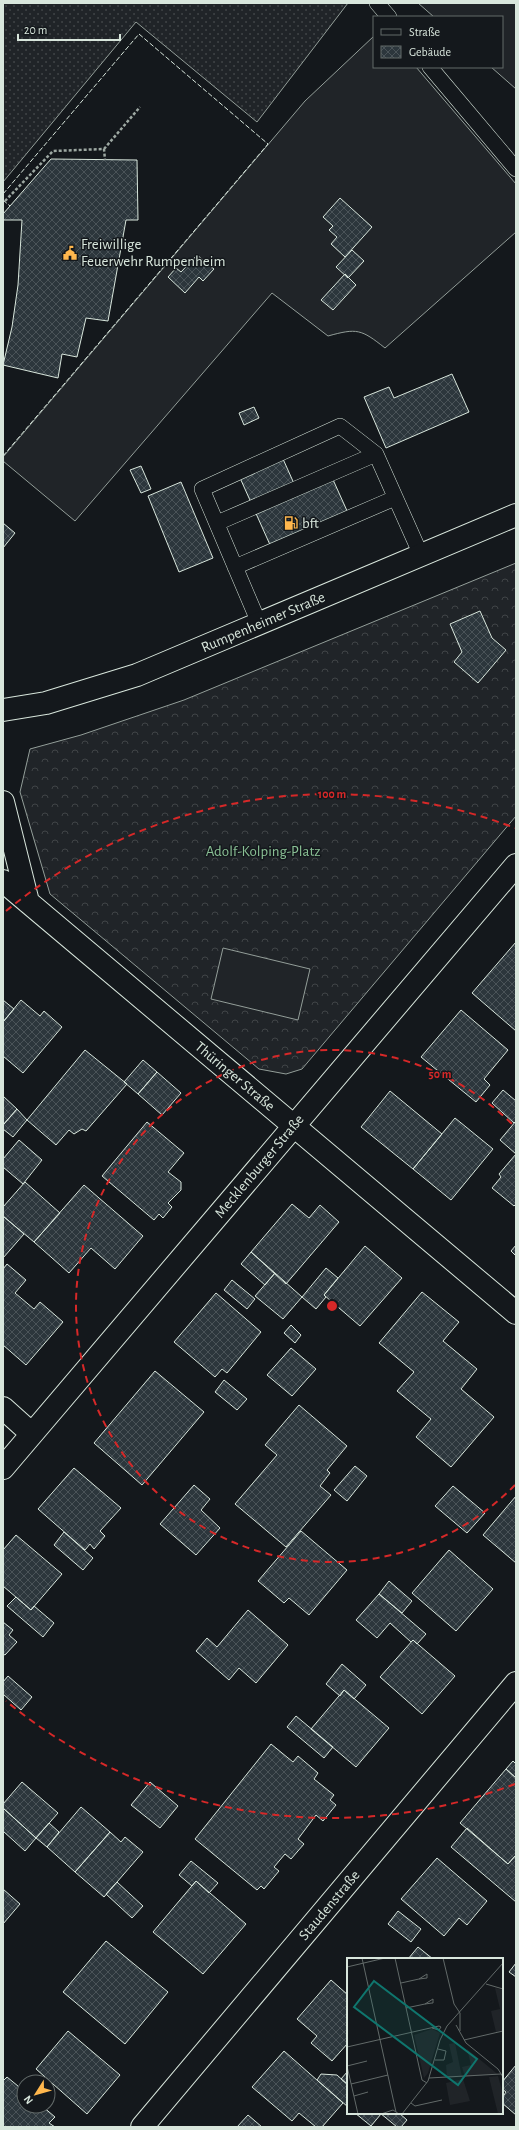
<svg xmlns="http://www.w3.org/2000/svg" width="519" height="2130" font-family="'Alegreya Sans',sans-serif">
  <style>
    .grass { fill: url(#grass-dots); stroke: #939e99 }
    .forest { fill: url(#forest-crowns); stroke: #939e99 }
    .garden { fill: #202428; stroke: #939e99 }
    .building { fill: url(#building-cross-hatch); stroke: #d8e6dc }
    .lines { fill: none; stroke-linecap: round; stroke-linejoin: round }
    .lane-casing { stroke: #d8e6dc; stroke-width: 16 }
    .street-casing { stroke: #d8e6dc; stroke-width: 24 }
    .path { stroke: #9da8a2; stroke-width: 2.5; stroke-dasharray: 3 2; stroke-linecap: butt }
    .lane { stroke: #14181c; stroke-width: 15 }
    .street { stroke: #14181c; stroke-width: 22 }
    .fence { stroke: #d8e6dc; stroke-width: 1; stroke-dasharray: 5 2; stroke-linecap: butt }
    .ring { fill: none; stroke: #d62828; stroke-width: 2; stroke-dasharray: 7 5 }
    .labels { text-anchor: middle; stroke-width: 3; stroke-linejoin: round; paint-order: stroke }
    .poi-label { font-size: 15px; fill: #d8e6dc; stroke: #14181c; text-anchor: start }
    .street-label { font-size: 15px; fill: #d8e6dc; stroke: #14181c }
    .park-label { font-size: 15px; fill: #8ac095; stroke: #14181c }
    .inset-road { fill: none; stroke: #626a69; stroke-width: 1 }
    .view { fill: #0f766e; fill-opacity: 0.15; stroke: #0f766e; stroke-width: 2 }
    .inset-edge { fill: none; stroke: #d8e6dc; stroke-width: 2 }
    .centre { fill: #d62828; stroke: #14181c; stroke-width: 2 }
    .ring-label { font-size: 12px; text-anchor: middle; font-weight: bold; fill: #d62828; stroke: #14181c; stroke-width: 3; stroke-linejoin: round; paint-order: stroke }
  </style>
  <defs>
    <pattern id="grass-dots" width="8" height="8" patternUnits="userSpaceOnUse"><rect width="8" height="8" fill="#202428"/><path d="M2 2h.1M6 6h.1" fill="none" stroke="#404447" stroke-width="1.8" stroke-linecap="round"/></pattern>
    <pattern id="forest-crowns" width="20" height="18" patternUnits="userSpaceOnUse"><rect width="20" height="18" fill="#202428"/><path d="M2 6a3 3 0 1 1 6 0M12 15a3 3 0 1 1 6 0" fill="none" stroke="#404447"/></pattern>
    <pattern id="building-cross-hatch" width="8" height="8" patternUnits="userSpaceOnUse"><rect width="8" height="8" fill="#2c363c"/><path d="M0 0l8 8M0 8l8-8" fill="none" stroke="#4a5358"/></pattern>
  </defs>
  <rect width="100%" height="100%" fill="#14181c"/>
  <path class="grass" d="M3,3H348L257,122L136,22L3,182Z"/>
  <path class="forest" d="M516,563V816L302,1069L286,1074L259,1069L50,894L20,792L30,749L81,735L184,700Z"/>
  <path class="garden" d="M418,3H516V89L491,67H502V17H434Z
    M374,36V67H416L516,184V232L385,348C361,329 357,328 328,336L272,293L75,521L3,461V457L305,101Z
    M223,948L310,969L298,1020L211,999Z"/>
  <path class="building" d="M51,159L137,160L138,220H126L108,321L86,318L77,357L62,354L58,378L3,365L12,327L18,285L22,220H3V214Z
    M340,198L372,227L345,257L331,244L337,237L329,230L333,226L323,217Z
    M352,250L364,261L348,278L336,267Z
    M197,255L214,269L203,281L199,277L185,293L168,277L176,268L181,272Z
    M345,274L356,285L333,310L321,300Z
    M452,374L469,412L386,448L364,397L389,387L394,398Z
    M254,407L259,418L244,425L239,413Z
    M279,450L296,488L330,473L348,513L271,547L236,469Z
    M141,466L151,489L141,493L130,470Z
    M181,482L213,558L179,572L148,496Z
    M3,523L15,533L3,548Z
    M480,611L492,638L506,650L478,683L454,662L462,652L450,624Z
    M516,942V1031L472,993Z
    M3,1000L14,1009L3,1022Z
    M21,1000L40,1016L44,1011L62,1027L23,1073L3,1056V1022Z
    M461,1010L508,1050L484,1079L490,1085L476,1102L421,1057Z
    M85,1050L127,1084L86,1131L82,1129L74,1134L69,1130L56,1145L27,1120Z
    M143,1060L157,1072L138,1094L124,1082Z
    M157,1072L181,1093L162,1115L138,1094Z
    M503,1090L516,1101V1121L514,1123L492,1103Z
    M390,1091L442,1134L413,1169L361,1127Z
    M3,1096L17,1109L3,1125Z
    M17,1109L27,1120L13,1137L3,1129V1125Z
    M455,1118L493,1149L451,1200L413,1169Z
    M516,1121V1154L500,1140Z
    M147,1122L184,1153L168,1172L181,1182V1190L168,1203L172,1207L163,1218L159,1214L154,1220L102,1176Z
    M19,1140L42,1160L23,1184L3,1167V1159Z
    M516,1154V1204L514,1206L492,1188L501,1177L499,1174Z
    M25,1182L60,1213L34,1242L3,1216V1207Z
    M84,1185L143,1236L115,1269L91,1248L69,1273L34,1242Z
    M292,1204L309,1218L320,1205L339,1222L286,1284L251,1252Z
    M3,1216L24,1234L3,1258Z
    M516,1245V1256L511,1251Z
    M365,1246L402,1278L360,1326L324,1295Z
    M251,1252L275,1273L265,1285L241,1264Z
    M7,1264L26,1280L15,1293L34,1309L40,1302L63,1322L26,1365L3,1345V1269Z
    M326,1268L338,1278L324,1295L326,1297L316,1309L302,1297Z
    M275,1273L302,1297L283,1319L255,1296Z
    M232,1280L255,1299L247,1309L224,1290Z
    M422,1292L459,1322L443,1341L477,1369L461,1389L494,1417L451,1467L416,1437L431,1419L397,1391L414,1372L379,1343Z
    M216,1293L261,1332L227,1373L222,1369L215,1377L174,1342Z
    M291,1325L301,1335L295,1343L284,1333Z
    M291,1348L316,1369L292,1396L267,1375Z
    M155,1371L204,1412L142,1485L94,1443Z
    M224,1380L247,1399L237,1410L215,1392Z
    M299,1405L347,1446L327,1470L330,1473L320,1486L331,1495L286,1547L235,1504L277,1455L265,1445Z
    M355,1466L367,1476L347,1501L334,1490Z
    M74,1468L121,1508L100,1531L105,1536L94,1549L90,1544L85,1550L38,1509Z
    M194,1485L210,1499L201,1510L220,1528L196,1555L160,1524Z
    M453,1486L485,1513L467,1533L435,1506Z
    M516,1496V1563L483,1535Z
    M301,1531L347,1570L309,1615L289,1598L284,1603L258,1581Z
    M64,1532L93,1558L83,1570L54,1545Z
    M16,1535L62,1574L31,1610L3,1586V1550Z
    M449,1550L493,1589L456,1631L412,1593Z
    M389,1581L412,1601L402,1613L379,1594Z
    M379,1594L426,1634L417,1644L413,1640L411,1642L390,1623L377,1638L356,1620Z
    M16,1597L31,1610L34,1606L54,1623L43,1637L7,1606Z
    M248,1610L288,1645L256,1683L239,1668L229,1680L196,1651L207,1638L217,1647Z
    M3,1622L13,1630L9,1635L17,1642L5,1655L3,1654Z
    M413,1640L455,1676L422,1714L380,1677Z
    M342,1664L366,1685L354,1699L344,1690L340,1696L326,1684Z
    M8,1676L32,1697L21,1710L3,1694V1682Z
    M344,1690L389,1728L356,1767L311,1729Z
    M296,1716L333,1747L324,1758L287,1727Z
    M271,1744L293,1762L298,1756L318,1773L314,1779L334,1795L330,1800L336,1805L323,1821L316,1815L298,1839L304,1844L291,1859L285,1854L274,1867L279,1871L264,1889L261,1886L257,1890L195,1839Z
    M513,1761L516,1764V1778L506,1769Z
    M506,1769L516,1778V1855L508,1864L460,1823Z
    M22,1782L58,1813L36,1838L3,1808V1804Z
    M150,1782L178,1806L160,1828L131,1805Z
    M81,1807L110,1832L75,1872L47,1847Z
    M3,1808L36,1838L25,1851L3,1831Z
    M49,1823L59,1832L47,1847L36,1838Z
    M467,1828L508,1864L516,1855V1902L451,1847Z
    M110,1832L121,1842L125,1837L143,1852L104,1897L75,1872Z
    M437,1858L487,1901L467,1925L459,1918L444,1936L401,1899Z
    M191,1861L218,1883L209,1893L196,1881L192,1886L179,1875Z
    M196,1881L246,1924L203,1974L153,1932Z
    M117,1882L143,1906L132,1918L106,1894Z
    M3,1889L20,1904L3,1924Z
    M398,1911L421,1929L411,1942L388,1924Z
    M106,1941L168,1992L125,2044L63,1992Z
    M418,1947L433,1959H408Z
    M516,1963V1977L509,1972Z
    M331,1980L348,1995V2043L332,2061L311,2043L317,2036L297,2019Z
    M68,2031L120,2075L87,2114L36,2069Z
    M284,2051L343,2103L322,2127H316L299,2113L292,2121L252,2087Z
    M516,2065V2115L502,2103V2098L506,2092L502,2089V2082Z
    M348,2071V2085L341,2079Z
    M321,2074L337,2075L348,2085V2107L317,2080Z
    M7,2077L24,2091V2106H42L55,2117L49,2123L55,2127H3V2081Z
    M355,2113H380L381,2114L371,2126Z
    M380,2113H399L407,2120L401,2127H397Z
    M248,2115L262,2127H237Z"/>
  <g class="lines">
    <defs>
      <path id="lane" d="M377,3L389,17
        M430,67L516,169
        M217,523L376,454
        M235,567L395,498
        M259,623L202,489L340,426L376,454L421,555"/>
      <path id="street" d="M3,710L46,703L137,675L516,515
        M3,802L28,902
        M3,881L516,1313
        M3,1408L32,1434
        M3,1468L516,865
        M142,2127L516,1683"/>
    </defs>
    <use href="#lane" class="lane-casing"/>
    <use href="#street" class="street-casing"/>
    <path class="path" d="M104,149L140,107
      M5,201L53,151L104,149L105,160"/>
    <use href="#lane" class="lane"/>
    <use href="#street" class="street"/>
    <path class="fence" d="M3,194L139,34L268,144L3,456
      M3,200L10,206"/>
  </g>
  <g class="ring">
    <path d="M515 1485A256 256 0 1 1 515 1127"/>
    <path d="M515 1784A512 512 0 0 1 6 1701M6 911A512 512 0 0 1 515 828"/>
  </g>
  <defs>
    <symbol id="civic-bare" viewBox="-9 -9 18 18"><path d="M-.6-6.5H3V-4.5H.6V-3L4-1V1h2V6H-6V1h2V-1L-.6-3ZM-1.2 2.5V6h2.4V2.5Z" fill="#ffb74d" stroke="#14181c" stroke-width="2.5" paint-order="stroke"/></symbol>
    <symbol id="fuel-bare" viewBox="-9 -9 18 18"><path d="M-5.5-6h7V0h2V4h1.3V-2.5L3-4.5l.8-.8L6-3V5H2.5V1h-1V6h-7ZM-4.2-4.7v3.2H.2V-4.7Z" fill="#ffb74d" stroke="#14181c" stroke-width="2.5" paint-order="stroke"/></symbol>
  </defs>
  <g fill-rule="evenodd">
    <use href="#civic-bare" x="60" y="243" width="20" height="20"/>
    <use href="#fuel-bare" x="281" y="513" width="20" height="20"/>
  </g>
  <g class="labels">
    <g class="poi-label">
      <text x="81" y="249">Freiwillige<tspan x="81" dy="17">Feuerwehr Rumpenheim</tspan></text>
      <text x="302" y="528">bft</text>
    </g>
    <g class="street-label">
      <text transform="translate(263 622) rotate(-23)" y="5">Rumpenheimer Straße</text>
      <text transform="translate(235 1076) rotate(40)" y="5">Thüringer Straße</text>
      <text transform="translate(259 1166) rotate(-50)" y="5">Mecklenburger Straße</text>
      <text transform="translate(329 1905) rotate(-50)" y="5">Staudenstraße</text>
    </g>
    <g class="park-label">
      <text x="263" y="856">Adolf-Kolping-Platz</text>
    </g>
  </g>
  <g transform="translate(347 1958)">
    <rect width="156" height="156" fill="#14181c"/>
    <path d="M120,91L148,114L150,116L118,119L115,109L124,107Z" fill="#202428"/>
    <path d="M85,71L93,75L81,115L77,120L67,77Z" fill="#202428"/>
    <path d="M148,30L156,32V72L149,74L144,53L153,51ZM108,85L115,119L100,120L99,107L106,104L102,86ZM151,118L156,136V156H151L142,119ZM116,121L123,143L103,147L99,125Z" fill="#202428"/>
    <path class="inset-road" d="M15,0L49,154M48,0L75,122L80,125M96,0L107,46L113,55M0,9L38,0M54,25L72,21L80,20V16L72,21M139,26L156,31M59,50L78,46L85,45H86V41L78,46M109,67L119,85L151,111L156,119M113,73V55M117,82L156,73M0,89L92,68L94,69L92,72L85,70M88,102H97L99,93L91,91M0,108L11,156M0,108L20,103M82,120L154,116M4,126L41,117M7,138L21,134M64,145L68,148L95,142M34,156L46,152L52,156M55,156L81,123L93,82L100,68L156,5"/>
    <path class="view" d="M27,23L130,101L111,127L7,49Z"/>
    <rect width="156" height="156" class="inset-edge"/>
  </g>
  <circle cx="332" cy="1306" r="6" class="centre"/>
  <g class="ring-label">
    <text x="332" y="798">100 m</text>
    <text x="440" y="1078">50 m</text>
  </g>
  <rect width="519" height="2130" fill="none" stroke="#d8e6dc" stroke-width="8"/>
  <rect x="373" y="16" width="130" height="52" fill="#14181c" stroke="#626a69"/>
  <rect x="381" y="29" width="20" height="6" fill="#14181c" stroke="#626a69"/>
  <text x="409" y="36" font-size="12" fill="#d8e6dc">Straße</text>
  <rect x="381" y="46" width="20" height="12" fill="url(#building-cross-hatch)" stroke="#626a69"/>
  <text x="409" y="56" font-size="12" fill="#d8e6dc">Gebäude</text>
  <g transform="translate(36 2094) rotate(233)"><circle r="19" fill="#14181c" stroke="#626a69"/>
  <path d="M0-3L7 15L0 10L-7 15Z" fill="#ffb74d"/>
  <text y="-6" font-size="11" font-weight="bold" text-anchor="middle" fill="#d8e6dc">N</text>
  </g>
  <path d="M18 34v6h102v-6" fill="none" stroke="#d8e6dc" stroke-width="2"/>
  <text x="24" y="34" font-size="12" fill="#d8e6dc" stroke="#14181c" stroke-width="3" paint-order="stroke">20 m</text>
</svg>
